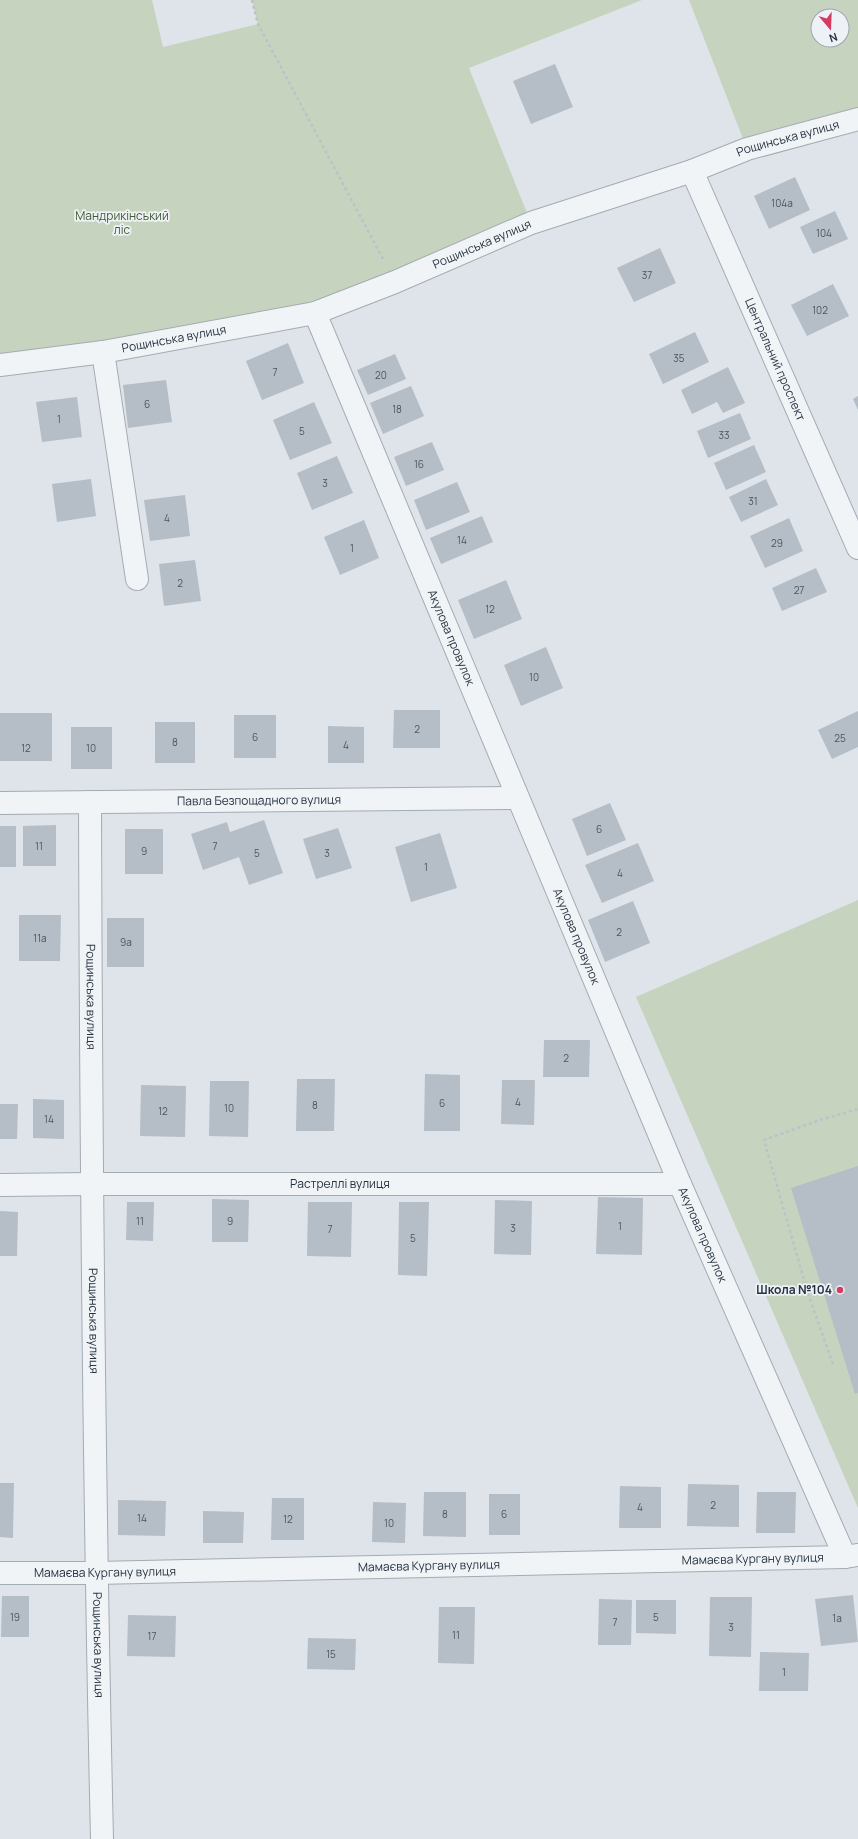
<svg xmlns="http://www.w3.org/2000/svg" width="858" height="1839" font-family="Manrope,sans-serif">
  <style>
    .green { fill: #c6d3bf; fill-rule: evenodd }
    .building { fill: #b5bdc6 }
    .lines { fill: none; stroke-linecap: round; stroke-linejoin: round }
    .street-casing { stroke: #a3abb3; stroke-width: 24 }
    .path { stroke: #bcc2c8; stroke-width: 2.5; stroke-dasharray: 3 3; stroke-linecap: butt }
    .street { stroke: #f1f4f7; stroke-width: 22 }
    .poi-dot { fill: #d63b62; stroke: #eef2f6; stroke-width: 1.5 }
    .labels { text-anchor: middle; stroke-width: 3.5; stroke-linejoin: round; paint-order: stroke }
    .number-label { font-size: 10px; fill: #4a5662 }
    .street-label { font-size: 12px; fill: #263341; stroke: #eef2f6 }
    .park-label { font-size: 12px; fill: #3f5d33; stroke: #eef2f6 }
    .poi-label { font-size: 12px; font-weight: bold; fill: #263341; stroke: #eef2f6; text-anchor: end }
  </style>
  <rect width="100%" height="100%" fill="#dee4e9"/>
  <path class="green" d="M0,0H152L163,47L258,24L252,0H642L469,68L531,223L315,313L0,359Z
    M689,0H858V119L747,149ZM818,16H842V40H818Z
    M858,900V1508L636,997Z"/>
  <path class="building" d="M555,64L573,107L531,124L513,81Z
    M795,177L810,210L769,229L754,196Z
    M835,211L848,239L813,254L800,227Z
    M660,248L676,283L634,302L617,268Z
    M833,284L849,316L807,336L791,305Z
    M695,332L709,362L663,384L649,354Z
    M288,343L304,383L262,400L246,361Z
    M395,354L406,379L368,395L357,370Z
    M728,367L745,403L723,413L717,402L692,414L681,390Z
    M166,380L172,422L128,428L123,385Z
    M411,386L424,416L383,434L370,403Z
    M858,396V410L853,399Z
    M77,397L82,437L42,442L36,402Z
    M314,402L332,443L290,460L273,420Z
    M740,413L751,439L708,458L697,431Z
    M432,442L444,470L406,486L394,457Z
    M754,445L766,472L726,490L714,463Z
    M337,456L353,493L312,510L297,473Z
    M91,479L96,516L57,522L52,484Z
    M766,479L778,505L741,522L729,497Z
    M457,482L470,512L426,530L414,500Z
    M185,495L190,536L150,541L144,500Z
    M482,516L493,542L441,564L430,538Z
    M789,518L803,551L765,568L750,536Z
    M364,520L379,558L340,575L324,537Z
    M195,560L201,601L164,606L159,564Z
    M816,568L827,592L782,611L772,588Z
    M506,580L522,619L474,639L458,600Z
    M546,647L563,688L521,706L504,665Z
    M394,710H440V748H393Z
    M858,711V747L832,759L818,730Z
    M0,713H52V761H0Z
    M234,715H276V758H234Z
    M155,722H195V763H155Z
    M328,726L364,727V763H328Z
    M71,727H112V769H71Z
    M610,803L626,840L587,856L572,819Z
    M264,820L283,873L249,885L239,857L203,870L191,834L227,822L230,832Z
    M56,825V866H23V826Z
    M0,826H16V867H0Z
    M338,828L352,868L316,879L303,839Z
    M125,829H163V874H125Z
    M440,833L457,888L411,902L395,847Z
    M638,843L654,881L602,903L585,865Z
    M633,901L650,943L605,962L588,920Z
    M19,915H61L60,961H19Z
    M107,918H144V967H107Z
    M544,1040H590L589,1077H543Z
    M425,1074L460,1075V1131H424Z
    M297,1079H335L334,1131H296Z
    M502,1080H535L534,1125L501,1124Z
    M210,1081H249L248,1137L209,1136Z
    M141,1085L186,1086L185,1137L140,1136Z
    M33,1099L64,1100V1139L33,1138Z
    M0,1104H18L17,1139H0Z
    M858,1166V1393L855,1394L791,1188Z
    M598,1197L643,1198L642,1255L596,1254Z
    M212,1199L249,1200L248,1242H212Z
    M495,1200L532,1201L531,1255L494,1254Z
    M127,1202H154L153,1241L126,1240Z
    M308,1202H352L351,1257L307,1256Z
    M399,1202H429L427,1276L398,1275Z
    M0,1211L18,1212L17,1256H0Z
    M0,1483H14L13,1538L0,1537Z
    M688,1484L739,1485V1527L687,1526Z
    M620,1486L661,1487V1528H619Z
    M424,1492H466V1537L423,1536Z
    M757,1492H796L795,1533H756Z
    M489,1494H520V1535H489Z
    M272,1498H304V1540H271Z
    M118,1500L166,1501L165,1536L118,1535Z
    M373,1502L406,1503L405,1543L372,1542Z
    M203,1511L244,1512L243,1543H203Z
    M853,1595L858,1642L821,1646L815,1599Z
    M2,1596H29V1637H1Z
    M710,1597H752L751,1657L709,1656Z
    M599,1599L632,1600L631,1645H598Z
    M636,1600H676V1634L636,1633Z
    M439,1607H475L474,1664L438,1663Z
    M128,1615L176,1616L175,1657L127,1656Z
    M308,1638L356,1639L355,1670L307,1669Z
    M760,1652L809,1653L808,1691H759Z"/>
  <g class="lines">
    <defs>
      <g id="street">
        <path id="s1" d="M692,171L858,548"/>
        <path id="s2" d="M315,313L680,1184L845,1557"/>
        <path d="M103,352L137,579"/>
        <path id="s3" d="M0,365L103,352L315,313L395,282L531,223L692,171L747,149L858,119"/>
        <path id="s4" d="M90,802C91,1148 94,1493 102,1839"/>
        <path id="s5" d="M0,803L517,798"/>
        <path id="s6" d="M0,1185L91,1184H680"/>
        <path id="s7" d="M0,1573H96L845,1557L857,1555"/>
      </g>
    </defs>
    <use href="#street" class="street-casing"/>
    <path class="path" d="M252,0L258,24L383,259
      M833,1364L808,1294L764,1140L820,1120L858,1109"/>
    <use href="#street" class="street"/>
  </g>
  <circle class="poi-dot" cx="840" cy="1290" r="4"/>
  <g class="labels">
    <g class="number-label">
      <text x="782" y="207">104а</text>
      <text x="824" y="237">104</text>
      <text x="647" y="279">37</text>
      <text x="820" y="314">102</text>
      <text x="679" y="362">35</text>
      <text x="275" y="376">7</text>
      <text x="381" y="379">20</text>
      <text x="147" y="408">6</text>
      <text x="397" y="413">18</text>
      <text x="59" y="423">1</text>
      <text x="302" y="435">5</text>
      <text x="724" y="439">33</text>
      <text x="419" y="468">16</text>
      <text x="325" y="487">3</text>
      <text x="753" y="505">31</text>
      <text x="167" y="522">4</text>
      <text x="462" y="544">14</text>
      <text x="777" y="547">29</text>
      <text x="352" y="552">1</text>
      <text x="180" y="587">2</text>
      <text x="799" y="594">27</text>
      <text x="490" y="613">12</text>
      <text x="534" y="681">10</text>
      <text x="417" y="733">2</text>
      <text x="255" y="741">6</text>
      <text x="840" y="742">25</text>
      <text x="175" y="746">8</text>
      <text x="346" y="749">4</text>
      <text x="26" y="752">12</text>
      <text x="91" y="752">10</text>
      <text x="599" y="833">6</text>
      <text x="39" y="850">11</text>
      <text x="215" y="850">7</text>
      <text x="144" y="855">9</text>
      <text x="257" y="857">5</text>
      <text x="327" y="857">3</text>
      <text x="426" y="871">1</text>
      <text x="620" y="877">4</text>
      <text x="619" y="936">2</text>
      <text x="40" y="942">11а</text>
      <text x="126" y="946">9а</text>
      <text x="566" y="1062">2</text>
      <text x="518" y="1106">4</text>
      <text x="442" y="1107">6</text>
      <text x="315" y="1109">8</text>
      <text x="229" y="1112">10</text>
      <text x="163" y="1115">12</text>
      <text x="49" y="1123">14</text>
      <text x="140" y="1225">11</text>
      <text x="230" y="1225">9</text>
      <text x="620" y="1230">1</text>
      <text x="513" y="1232">3</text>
      <text x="330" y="1233">7</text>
      <text x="413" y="1242">5</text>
      <text x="713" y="1509">2</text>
      <text x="640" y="1511">4</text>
      <text x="445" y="1518">8</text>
      <text x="504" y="1518">6</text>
      <text x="142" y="1522">14</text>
      <text x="288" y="1523">12</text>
      <text x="389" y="1527">10</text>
      <text x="15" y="1621">19</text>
      <text x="656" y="1621">5</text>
      <text x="837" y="1622">1а</text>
      <text x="615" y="1626">7</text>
      <text x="731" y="1631">3</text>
      <text x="456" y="1639">11</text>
      <text x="152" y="1640">17</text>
      <text x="331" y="1658">15</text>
      <text x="784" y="1676">1</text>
    </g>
    <g class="street-label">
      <text dy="4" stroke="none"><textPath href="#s3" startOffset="824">Рощинська вулиця</textPath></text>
      <text dy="4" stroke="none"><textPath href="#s3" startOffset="500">Рощинська вулиця</textPath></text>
      <text dy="4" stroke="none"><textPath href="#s3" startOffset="176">Рощинська вулиця</textPath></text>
      <text dy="4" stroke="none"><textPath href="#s1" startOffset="206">Центральний проспект</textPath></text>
      <text dy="4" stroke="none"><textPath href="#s2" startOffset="352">Акулова провулок</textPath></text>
      <text dy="4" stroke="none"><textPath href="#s5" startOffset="259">Павла Безпощадного вулиця</textPath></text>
      <text dy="4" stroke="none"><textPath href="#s2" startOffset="676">Акулова провулок</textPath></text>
      <text dy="4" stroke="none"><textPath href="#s4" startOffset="195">Рощинська вулиця</textPath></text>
      <text dy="4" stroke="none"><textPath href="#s6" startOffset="340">Растреллі вулиця</textPath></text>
      <text dy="4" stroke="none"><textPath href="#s2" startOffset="1000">Акулова провулок</textPath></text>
      <text dy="4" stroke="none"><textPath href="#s4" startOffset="519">Рощинська вулиця</textPath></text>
      <text dy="4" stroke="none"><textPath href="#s7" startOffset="753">Мамаєва Кургану вулиця</textPath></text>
      <text dy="4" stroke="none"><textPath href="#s7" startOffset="429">Мамаєва Кургану вулиця</textPath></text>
      <text dy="4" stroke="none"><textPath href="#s7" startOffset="105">Мамаєва Кургану вулиця</textPath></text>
      <text dy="4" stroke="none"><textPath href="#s4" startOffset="843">Рощинська вулиця</textPath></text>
    </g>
    <g class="park-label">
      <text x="122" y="220">Мандрикінський<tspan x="122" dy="14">ліс</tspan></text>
    </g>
    <g class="poi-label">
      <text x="832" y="1294">Школа №104</text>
    </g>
  </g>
  <g transform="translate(830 28) rotate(161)"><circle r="19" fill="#eef2f6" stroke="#9ea6ae"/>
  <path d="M0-3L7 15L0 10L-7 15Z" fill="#d63b62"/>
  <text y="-6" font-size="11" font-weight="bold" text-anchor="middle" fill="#263341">N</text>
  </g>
</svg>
